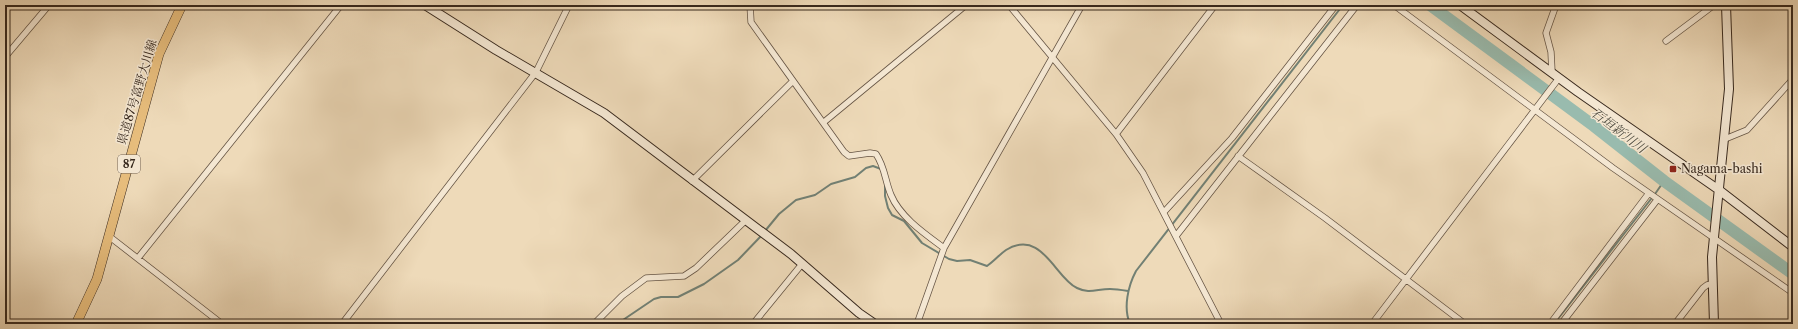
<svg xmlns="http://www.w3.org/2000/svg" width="1798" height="329" font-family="'Libre Caslon Text','Noto Serif JP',serif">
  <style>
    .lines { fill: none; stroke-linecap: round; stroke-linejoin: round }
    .stream { stroke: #728074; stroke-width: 2 }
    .river { stroke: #99bbae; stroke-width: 12 }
    .street-casing { stroke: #655444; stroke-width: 7 }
    .secondary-casing { stroke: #37281d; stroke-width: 10 }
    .primary-casing { stroke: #37281d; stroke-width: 10 }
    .street { stroke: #f4e7d2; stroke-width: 5.5 }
    .secondary { stroke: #f4e7d2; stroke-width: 8 }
    .primary { stroke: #e7bd7c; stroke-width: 9 }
    .poi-dot { fill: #8f2418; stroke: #f4e7d2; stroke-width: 1.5 }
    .labels { text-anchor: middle; stroke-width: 3; stroke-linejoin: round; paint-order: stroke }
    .shield { fill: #f4e7d2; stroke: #706153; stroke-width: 1 }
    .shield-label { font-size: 11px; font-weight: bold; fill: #37281d }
    .street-label { font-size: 12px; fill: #37281d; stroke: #f4e7d2 }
    .poi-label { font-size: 12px; fill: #37281d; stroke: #f4e7d2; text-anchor: start }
    .water-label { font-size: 13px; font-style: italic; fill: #504d41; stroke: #f4e7d2 }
  </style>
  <rect width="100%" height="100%" fill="#eedab9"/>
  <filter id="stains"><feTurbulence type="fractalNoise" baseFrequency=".005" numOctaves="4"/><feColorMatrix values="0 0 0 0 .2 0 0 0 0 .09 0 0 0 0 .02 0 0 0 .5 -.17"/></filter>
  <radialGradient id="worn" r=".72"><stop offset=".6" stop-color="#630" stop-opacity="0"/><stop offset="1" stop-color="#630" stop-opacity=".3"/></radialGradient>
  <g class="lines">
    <path class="stream" d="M885,184V196L888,208L892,215L904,221L922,243L949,259L957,261L970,260L987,266C994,261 999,255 1006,250C1042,228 1055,278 1077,288C1089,294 1097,289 1110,289C1116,289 1122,290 1128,291
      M1655,194L1664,181
      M765,231L779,214L796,200L815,195L831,184L855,177L866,168L873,166L881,169
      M617,324L654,299L661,297H678L704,284L738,260L762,235
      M1130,324C1123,308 1128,286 1136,271L1343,5
      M1554,324L1651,199"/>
    <path class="river" d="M1430,5L1594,126L1664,181L1793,274"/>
    <defs>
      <path id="street" d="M750,5L751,22L844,152L849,156L870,153L876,154C885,167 885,181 891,195C900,217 925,234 944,248
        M1009,5L1116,134L1143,173L1221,324
        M1394,5L1613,168L1793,293
        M1666,41L1714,5
        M5,57L49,5
        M1552,72L1551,52L1546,33L1556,5
        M824,122L966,5
        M1116,134L1215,5
        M1725,139L1747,130L1793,79
        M1238,156L1325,218L1465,324
        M692,181L793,81
        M1164,212L1232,138L1336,5
        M1176,236L1357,5
        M110,237L222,324
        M138,258L341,5
        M342,324L536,72L569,5
        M594,324L622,296L646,278L684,276L696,268L745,221
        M753,324L802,264
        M917,324L944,248L1082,5
        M1372,324L1559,78
        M1550,324L1649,193
        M1561,324L1657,200
        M1675,324L1703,288L1707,285L1712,284"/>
      <path id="secondary" d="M425,5L496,50L604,113L791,254L859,313L875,324
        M1460,5L1578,92L1719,190L1793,247
        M1714,324L1712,257L1729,89L1726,5"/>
      <path id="primary" d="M76,324L97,279L159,54L182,5"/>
    </defs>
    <use href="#street" class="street-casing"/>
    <use href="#secondary" class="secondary-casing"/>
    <use href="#primary" class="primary-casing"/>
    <use href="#street" class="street"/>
    <use href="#secondary" class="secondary"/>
    <use href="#primary" class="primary"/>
  </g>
  <rect class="poi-dot" x="1669" y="165" width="8" height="8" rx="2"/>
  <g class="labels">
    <rect class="shield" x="118" y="155" width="22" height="18" rx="3"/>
    <g class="shield-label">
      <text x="129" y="168">87</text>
    </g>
    <g class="street-label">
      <text transform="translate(137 92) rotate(-73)" y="4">県道87号富野大川線</text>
    </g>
    <g class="poi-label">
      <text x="1681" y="173">Nagama-bashi</text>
    </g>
    <g class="water-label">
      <text transform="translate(1619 130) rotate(37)" y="5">石垣新川川</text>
    </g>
  </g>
  <rect width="1798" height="329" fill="none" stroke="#eedab9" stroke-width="20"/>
  <rect x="6" y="6" width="1786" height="317" fill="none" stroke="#37281d" stroke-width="2"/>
  <rect x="10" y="10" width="1778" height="309" fill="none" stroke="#37281d"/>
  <rect width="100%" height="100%" filter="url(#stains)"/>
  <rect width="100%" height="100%" fill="url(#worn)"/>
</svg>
